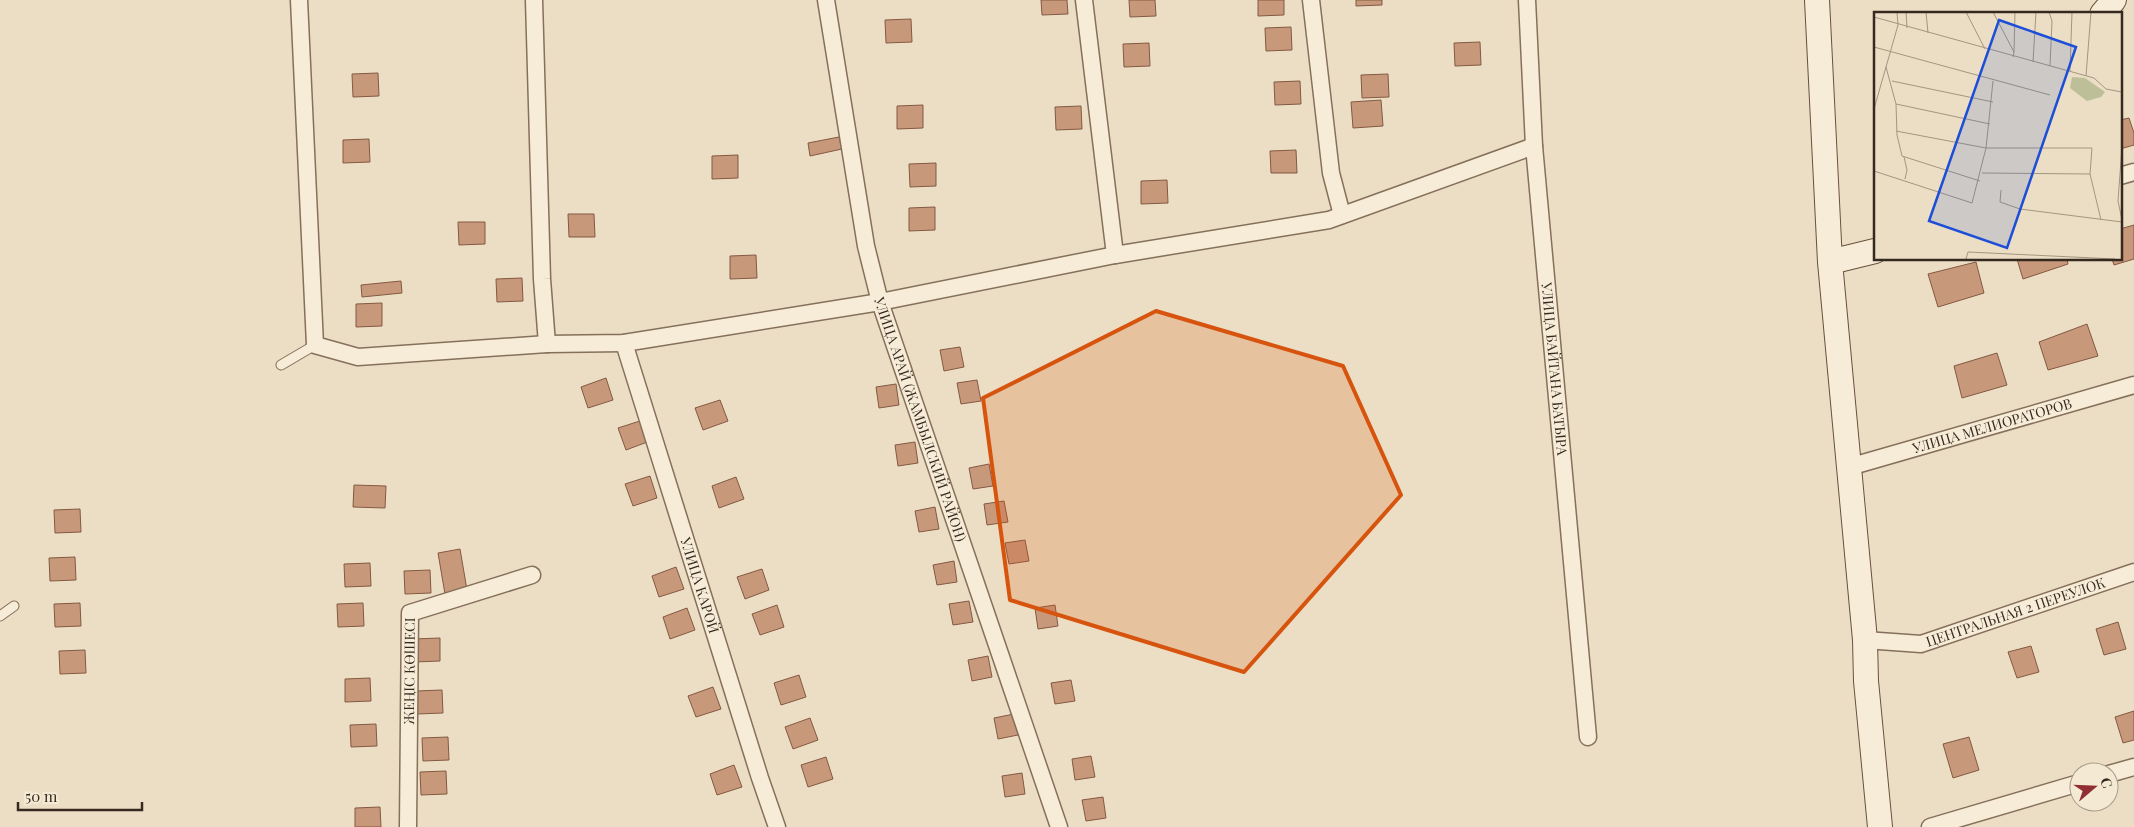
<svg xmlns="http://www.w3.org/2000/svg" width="2134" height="827" font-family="'Playfair Display',serif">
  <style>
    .building { fill: #c8987b; stroke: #835942 }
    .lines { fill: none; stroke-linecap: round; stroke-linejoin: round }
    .lane-casing { stroke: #85705b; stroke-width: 11 }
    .street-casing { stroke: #85705b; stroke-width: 19 }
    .secondary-casing { stroke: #67513e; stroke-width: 26 }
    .lane { stroke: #f7ecd7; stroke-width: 9 }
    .street { stroke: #f7ecd7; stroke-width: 16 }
    .secondary { stroke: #f7ecd7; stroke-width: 24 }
    .marked { fill: #d6540e; fill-opacity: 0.2; stroke: #d6540e; stroke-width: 4; stroke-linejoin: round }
    .labels { text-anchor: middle; stroke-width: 5; stroke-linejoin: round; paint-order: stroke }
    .street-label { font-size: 14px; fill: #36291f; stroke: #f4e9d3 }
    .inset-road { fill: none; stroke: #a39682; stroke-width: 1 }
    .view { fill: #1d4ed8; fill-opacity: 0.15; stroke: #1d4ed8; stroke-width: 2.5 }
    .inset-edge { fill: none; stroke: #36291f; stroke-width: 2.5 }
  </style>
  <rect width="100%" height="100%" fill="#ecdec4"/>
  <path class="building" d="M1041,0H1067L1068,14L1042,15Z
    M1129,0H1155L1156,16L1130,17Z
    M1258,0H1284V15L1258,16Z
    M1356,0H1382V5L1356,6Z
    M911,19L912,42L886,43L885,20Z
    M1291,27L1292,50L1266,51L1265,28Z
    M1480,42L1481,65L1455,66L1454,43Z
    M1149,43L1150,66L1124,67L1123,44Z
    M378,73L379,96L353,97L352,74Z
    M1388,74L1389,97L1362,98L1361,75Z
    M1300,81L1301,104L1275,105L1274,82Z
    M1381,100L1383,126L1353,128L1351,102Z
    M923,105V128L897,129V106Z
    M1081,106L1082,129L1056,130L1055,107Z
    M2129,118L2134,133V145L2120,149V120Z
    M839,137L842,149L810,156L808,143Z
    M369,139L370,162L343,163V140Z
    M1296,150L1297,173H1271L1270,151Z
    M738,155V178L712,179V156Z
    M936,163V186L910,187L909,164Z
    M1167,180L1168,203L1141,204V181Z
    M935,207V230L909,231V208Z
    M568,214H594L595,237H569Z
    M458,222H485V244L459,245Z
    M2134,225V259L2114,265L2112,259H2120V229Z
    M756,255L757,278L730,279V256Z
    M2017,259H2067L2068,264L2023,279Z
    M1976,262L1984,293L1938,307L1928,274Z
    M522,278L523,301L497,302L496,279Z
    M401,281L402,293L362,297L361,285Z
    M382,303V326L356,327V304Z
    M2087,324L2098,356L2048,370L2039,342Z
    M960,347L964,367L944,371L940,350Z
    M1997,353L2007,385L1962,398L1954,366Z
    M606,378L613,400L588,408L581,387Z
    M977,380L981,401L961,404L957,383Z
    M896,384L899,405L879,408L876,387Z
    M720,400L728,421L703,430L695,408Z
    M643,420L650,441L626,450L618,428Z
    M915,442L918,463L898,466L895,445Z
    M989,464L993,486L973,489L969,468Z
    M650,476L657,498L633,506L625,484Z
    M736,477L744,499L719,508L712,486Z
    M354,485L386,486L385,508L353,507Z
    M1004,501L1008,522L987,525L984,504Z
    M935,507L939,529L919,532L915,511Z
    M80,509L81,532L55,533L54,510Z
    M1025,540L1029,561L1009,564L1005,543Z
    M460,549L467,590L445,594L438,553Z
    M75,557L76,580L50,581L49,558Z
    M954,561L957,582L937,585L933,565Z
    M370,563L371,586L345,587L344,564Z
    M676,567L684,589L659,597L652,576Z
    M762,569L769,590L745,599L737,577Z
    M430,570L431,593L405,594L404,571Z
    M969,601L973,622L953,625L949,604Z
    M80,603L81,626L55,627L54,604Z
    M363,603L364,626L338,627L337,604Z
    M777,605L784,627L760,635L752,614Z
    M1055,605L1058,626L1038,629L1035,608Z
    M687,608L695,630L670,639L663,617Z
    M2118,622L2126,649L2104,655L2096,629Z
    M440,638V661L414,662L413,639Z
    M2031,646L2039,672L2017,678L2008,652Z
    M85,650L86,673L60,674L59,651Z
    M988,656L992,677L972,681L968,660Z
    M799,675L806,697L781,705L774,683Z
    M370,678L371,701L345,702V679Z
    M1071,680L1075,701L1055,704L1051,683Z
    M713,687L721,709L696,717L688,696Z
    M442,690L443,713L417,714L416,691Z
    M2134,711V740L2123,743L2115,717Z
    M1014,714L1018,735L998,739L994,718Z
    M810,718L818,740L793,749L785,727Z
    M376,724L377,746L351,747L350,725Z
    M448,737L449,760L423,761L422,738Z
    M1969,737L1979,770L1953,778L1943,744Z
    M1091,756L1095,777L1075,780L1072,759Z
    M826,757L833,779L808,787L801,765Z
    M734,765L742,787L717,795L710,774Z
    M446,771L447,794L421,795L420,772Z
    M1022,773L1025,794L1005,797L1002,776Z
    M1103,797L1106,818L1086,821L1082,800Z
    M380,807L381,827H355V808Z"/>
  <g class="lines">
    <defs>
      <path id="lane" d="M281,365L315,345
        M0,616L14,606"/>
      <g id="street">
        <path d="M299,0L315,345L358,357L547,344L624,343L880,302L1115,255L1329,220L1534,146"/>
        <path d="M534,0L542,279L547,344"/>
        <path id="s1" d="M826,0L866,246L880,302L1059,827"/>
        <path d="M1084,0L1115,255"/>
        <path d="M1311,0L1331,173L1342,215"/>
        <path id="s2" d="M1527,0L1534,146L1588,737"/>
        <path d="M2120,176L2134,172"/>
        <path id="s3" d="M624,343L760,778L777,827"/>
        <path id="s4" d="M1849,467L2134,385"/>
        <path id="s5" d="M1865,640L1921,644L2134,572"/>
        <path d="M2109,774L2134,767"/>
        <path id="s6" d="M408,827L410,613L532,575"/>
        <path d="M1930,827L2079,783"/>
      </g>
      <path id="secondary" d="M1817,0L1830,262L1865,640L1866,681L1880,827
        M2102,14L2114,0
        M1830,262L1875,251"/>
    </defs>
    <use href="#lane" class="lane-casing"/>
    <use href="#street" class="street-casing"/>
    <use href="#secondary" class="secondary-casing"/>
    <use href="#lane" class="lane"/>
    <use href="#street" class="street"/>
    <use href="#secondary" class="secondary"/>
  </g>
  <path class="marked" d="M1156,311L1343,366L1401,495L1244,672L1010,600L983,398Z"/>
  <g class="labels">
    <g class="street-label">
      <text dy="5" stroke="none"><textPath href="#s2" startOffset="370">УЛИЦА БАЙТАНА БАТЫРА</textPath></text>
      <text dy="5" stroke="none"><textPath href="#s1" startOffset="431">УЛИЦА АРАЙ (ЖАМБЫЛСКИЙ РАЙОН)</textPath></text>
      <text dy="5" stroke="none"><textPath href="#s4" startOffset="149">УЛИЦА МЕЛИОРАТОРОВ</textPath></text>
      <text dy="5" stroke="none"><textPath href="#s3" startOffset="254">УЛИЦА КАРОЙ</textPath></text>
      <text dy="5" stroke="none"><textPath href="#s5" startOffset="156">ЦЕНТРАЛЬНАЯ 2 ПЕРЕУЛОК</textPath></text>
      <text dy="5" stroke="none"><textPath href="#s6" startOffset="156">ЖЕҢІС КӨШЕСІ</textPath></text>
    </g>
  </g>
  <g transform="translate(1874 12)">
    <rect width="248" height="248" fill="#ecdec4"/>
    <path d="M198,65L211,66L231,80L227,85L213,89L196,76Z" fill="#bcbf97"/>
    <path class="inset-road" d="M32,0L33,16M52,0L54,21M92,0L111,37M119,0L140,40L139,45M175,0L178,9L176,54M0,5L220,66L232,77L248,80M0,35L176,83M140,40L141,0M159,50L162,0M12,55L22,92L116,112M196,59L198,0M212,64L217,0M18,69L119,90M22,92L23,123L28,144L106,169M0,97L24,13L23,0M22,119L112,136H218L216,162M248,135L244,189L248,208M30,145L33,158L31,167M0,159L98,191L112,136L119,69M108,161L216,162L227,208M127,178L126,190L146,197L248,210M92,247L94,240L241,247"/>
    <path class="view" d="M125,8L202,35L133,236L55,209Z"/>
    <rect width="248" height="248" class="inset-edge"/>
  </g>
  <g transform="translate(2094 787) rotate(71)"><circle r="24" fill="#f4e9d3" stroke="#a89c8b"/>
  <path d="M0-4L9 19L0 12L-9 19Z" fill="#912e33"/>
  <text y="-8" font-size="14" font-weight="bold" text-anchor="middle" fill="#36291f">С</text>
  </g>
  <path d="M18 802v8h124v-8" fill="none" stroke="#36291f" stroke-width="2.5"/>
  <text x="25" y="802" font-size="15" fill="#36291f" stroke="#f4e9d3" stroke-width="4" paint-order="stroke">50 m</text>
</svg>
